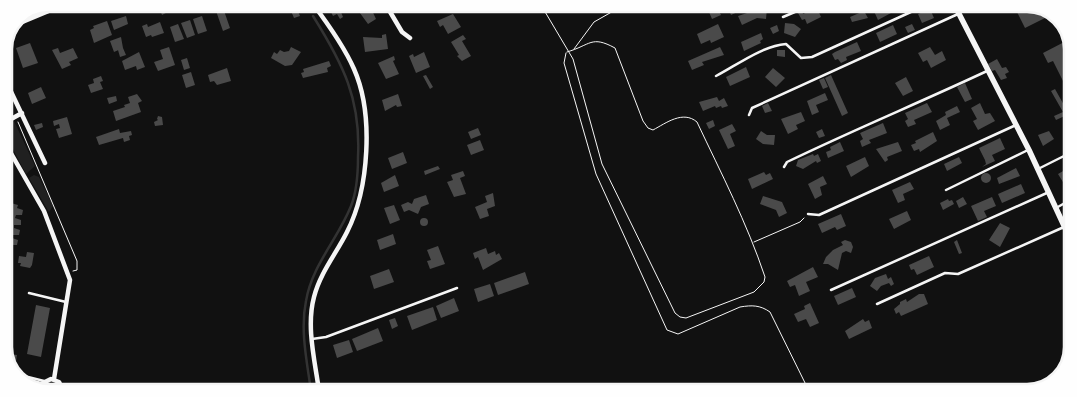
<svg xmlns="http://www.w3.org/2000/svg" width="1077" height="397" font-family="'Fira Sans Condensed',sans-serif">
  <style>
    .green { fill: #202020 }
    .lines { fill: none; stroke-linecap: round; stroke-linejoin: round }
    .stream { stroke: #333; stroke-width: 2.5 }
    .building { fill: #4a4a4a }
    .path { stroke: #f5f5f5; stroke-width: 1 }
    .service { stroke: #f5f5f5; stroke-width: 2.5 }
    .minor { stroke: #f5f5f5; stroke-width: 4.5 }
    .tertiary { stroke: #f5f5f5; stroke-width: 5.5 }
    .primary { stroke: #f5f5f5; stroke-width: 7 }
    .rim { fill: none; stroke: #f5f5f5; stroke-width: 2.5 }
  </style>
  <rect width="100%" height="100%" fill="#111"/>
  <path class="green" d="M14,121L35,166L26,174L4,132L5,126Z
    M34,175L39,177L53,206L49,212L29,178Z"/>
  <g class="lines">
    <path class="stream" d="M305,4L306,6
      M311,391C307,362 300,330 306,301C312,265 338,239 351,206C357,191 358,172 358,157C361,99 343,64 313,16"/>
  </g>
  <path class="building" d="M158,4H176L177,7L162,15Z
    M183,4H198V6L185,11Z
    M222,5L230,28L223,31L215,8Z
    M365,5H372L370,6L376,19L368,24L357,9Z
    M431,5H446L435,11Z
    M456,5H465L467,8L460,12Z
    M706,5H726L718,9L721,15L712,19Z
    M734,5L742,6L744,9L731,15L728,8Z
    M875,6L890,8L891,13L878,20L872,7Z
    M1014,6H1042L1053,14L1025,28Z
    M335,7L339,13L341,12L343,17L340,19L337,14L333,16L330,10Z
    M759,7L767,8L766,19L757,18L742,25L738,16L759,9Z
    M817,8L821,17L807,24L805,19L802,20L798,13L802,11L803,14Z
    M297,9L300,16L294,18L291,11Z
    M930,9L934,18L922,23L918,14Z
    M864,11L868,18L852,22L850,17Z
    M453,14L461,27L448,34L443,25L440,27L437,21Z
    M126,16L128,24L114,30L111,21Z
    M202,16L207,31L198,34L193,19Z
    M190,20L195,35L187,38L181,23Z
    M107,21L112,35L94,43L90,30L94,28L93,26Z
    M160,22L164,33L152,37L151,35L146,37L142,26L147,24L148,27Z
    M785,23L794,24L801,29L795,37L784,33Z
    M178,24L184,39L175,42L170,27Z
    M718,24L724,37L711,43L710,40L701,44L697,34Z
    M912,24L915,30L908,33L905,27Z
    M777,25L779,31L773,34L770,28Z
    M893,25L897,34L880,42L876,33Z
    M761,33L763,39L760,41L761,43L744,51L741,42Z
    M386,34L388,49L365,52L363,37L382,38V35Z
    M463,35L466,39L462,41L471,56L462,61L457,56L459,55L451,42Z
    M121,37L123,48L114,52L110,41Z
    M1070,39L1073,46V101L1053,61L1048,63L1043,53Z
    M857,42L861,51L846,57L847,60L841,63L838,59L835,60L832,54L835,52Z
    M30,43L38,63L23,68L16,48Z
    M169,47L175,65L158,71L154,62L163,59L160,50Z
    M291,47L301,52L292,65L285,66L271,58L274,52L277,54L280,50L284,52L289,51Z
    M720,47L724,55L702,62L704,65L692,70L688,61Z
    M930,47L935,55L942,51L946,60L931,68L927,60L923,62L918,53Z
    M58,48L60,53L73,48L78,58L69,62L71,65L62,69L52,50Z
    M123,48L126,55L120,57L118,50Z
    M777,50H785V57L777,56Z
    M139,52L145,67L137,70L136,66L125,70L122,61Z
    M424,52L430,67L416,73L409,56L413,54L414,57Z
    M394,56L395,60L393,61L399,74L386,79L378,63Z
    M187,58L190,68L184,70L181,60Z
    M997,59L1002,68L1006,67L1009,72L1005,74L1007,78L1001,80L995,70L992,71L988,64Z
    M329,61L331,66L327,68L328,72L303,78L301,73L304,72L303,69Z
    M746,67L750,77L730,86L726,77Z
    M227,68L231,81L217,85L214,81L210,82L208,75Z
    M773,68L785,78L776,87L765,77Z
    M191,72L195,85L186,88L182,75Z
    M426,75L433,87L430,89L423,76Z
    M831,75L848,113L842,116L825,78Z
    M101,76L103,81L100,82L103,89L91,93L88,85L94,83L93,79Z
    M906,77L913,91L903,96L895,83Z
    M824,78L828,87L823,89L819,80Z
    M965,83L972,99L965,102L957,87Z
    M41,87L46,98L32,104L28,93Z
    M1055,89L1069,114L1056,120L1054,116L1063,112L1051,91Z
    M825,93L828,100L816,105L819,112L812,115L807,101Z
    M137,94L142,101L138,103L141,112L116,121L113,111L125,107L124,105L130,103L128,97Z
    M398,94L402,106L397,107L396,105L385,111L382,100Z
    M116,96L117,101L109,104L107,98Z
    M717,97L719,101L724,98L728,106L722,108L721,106L716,108L715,106L703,111L699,102Z
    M768,103L772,111L765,113L762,106Z
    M927,103L932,112L914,120L916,124L908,127L905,121L908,119L905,113Z
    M980,103L985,114L990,113L995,121L978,130L973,121L977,119L971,108Z
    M957,106L960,112L947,118L950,125L940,130L936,121L946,115L945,112Z
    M801,112L805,121L796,125L798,129L788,134L781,119Z
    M158,116L162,117L163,125L155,126L154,122L158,120L157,119Z
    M67,117L72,134L59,138L56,129L60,128L59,124L54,126L53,121Z
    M713,120L715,126L709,129L706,123Z
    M42,123L43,127L36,130L34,125Z
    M883,123L887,133L869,140L871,143L862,147L860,141L863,139L860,133Z
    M732,124L736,131L730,134L735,146L728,149L719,130Z
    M478,128L481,135L471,139L468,132Z
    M119,129L120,133L131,131L132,135L129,136L130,140L124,142L123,138L99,145L96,137Z
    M822,129L825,136L819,138L816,132Z
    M761,131L767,135H775L774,145L763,144L756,139Z
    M1049,131L1054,139L1043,146L1038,135Z
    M933,132L937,141L920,152L919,149L914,151L911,145L916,143L915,141Z
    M1000,138L1005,149L992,155L995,161L982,167L986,164L985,160L979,148Z
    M480,140L484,150L471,155L467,145Z
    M840,142L844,151L828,158L826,152L831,150L830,147Z
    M898,142L902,151L887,157L888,160L885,162L876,149Z
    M403,152L407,163L392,169L388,158Z
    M813,154L814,156L818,154L821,161L817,163L816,161L803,169L796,166L798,160Z
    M865,157L869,166L851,177L846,166Z
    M959,157L962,163L947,171L944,164Z
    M438,166L440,169L425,175L424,171Z
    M1070,167L1072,184L1066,187L1058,174Z
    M1016,168L1020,176L999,184L997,178Z
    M463,171L465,176L460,178L466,194L454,197L447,182L453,180L451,175Z
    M764,172L766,175L770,173L773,179L752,189L748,179Z
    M981 178a5 5 0 1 1 10 0a5 5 0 1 1-10 0Z
    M395,175L399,186L384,192L381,183Z
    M823,176L827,184L820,187L822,195L815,199L808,184Z
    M910,182L914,189L903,194L905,200L898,203L892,190Z
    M1021,184L1025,193L1002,203L998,194Z
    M493,193L495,206L487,209L489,216L480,219L475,207L487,202L485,196Z
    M426,195L429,204L421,207L418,214L409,210L404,212L401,205L408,202L412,204L414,199Z
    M763,196L782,202L787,213L779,217L776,210L760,204Z
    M963,197L967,204L959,208L956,201Z
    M992,197L996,206L984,211L987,217L978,221L971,206Z
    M948,199L949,201L952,200L954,204L943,210L940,203Z
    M11,203L18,205L17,208L23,210L22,215H16L15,218L21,220V225H14V228L20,230L19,235H12V238L18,240L17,245H14L4,244L6,234L4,233V226L7,227L8,224L4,223L5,216L9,217V214L5,213L7,206L11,207Z
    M394,205L400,220L390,224L384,208Z
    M907,211L911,220L894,229L889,219Z
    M841,214L846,226L837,230L835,227L822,233L818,224Z
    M420 222a4 4 0 1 1 8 0a4 4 0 1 1-8 0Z
    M1000,223L1010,228L1000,247L989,240Z
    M393,234L396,244L380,250L377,240Z
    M845,240L851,242L853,247L851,253L846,251L842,253L838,270L828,264H823L826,257L833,250L843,245L841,242Z
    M957,240L962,253L959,254L954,242Z
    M438,246L445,264L430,269L427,261L431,260L427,250Z
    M486,248L488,254L495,251L496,255L499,253L502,259L483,270L478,257L475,259L473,253Z
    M27,252L34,253L32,265L30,268L20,266L21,263H18L19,256L26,257Z
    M929,256L934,267L917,275L914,269L911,270L909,265Z
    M5,260L12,262L8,278L4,277Z
    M813,267L818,277L806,282L810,291L799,296L795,285L790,287L787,281Z
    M389,269L394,282L374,289L370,276Z
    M525,272L529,284L498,295L494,283Z
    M886,274L888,279L891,277L894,284L891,286L889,283L881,286L877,291L870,286L875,278Z
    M490,284L494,296L478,302L474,289Z
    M852,288L856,297L838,305L834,296Z
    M919,294H924L928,304L901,316L899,312L896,314L894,309L900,304V302L906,299L907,302Z
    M454,298L459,311L441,318L436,306Z
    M810,303L819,323L810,327L806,319L798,322L794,314L805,309L804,306Z
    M36,305L50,308L41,357L27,354Z
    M433,307L437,320L412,330L407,316Z
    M395,318L398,326L392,329L389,320Z
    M863,319L865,322L869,320L872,328L849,339L845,331Z
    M378,328L383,341L357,351L352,339Z
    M349,340L353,352L337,358L333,345Z
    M5,353L17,355L15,368L10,367Z"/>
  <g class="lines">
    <path class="path" d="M541,5L573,59L602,164L675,313L680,317L686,318L754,292L764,282L765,277C747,223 721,173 697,122C683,110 666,123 653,130L648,128L643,121L615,48C591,35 591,45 567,52
      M574,49L594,22L624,5
      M566,53L564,63L596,174L667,330L678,334L740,307C752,305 760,305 770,312L810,393
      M18,122L77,261V270L73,271
      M754,242L800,222L804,218"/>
    <path class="service" d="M783,17L809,6
      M716,76C737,65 762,46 786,44L801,58L812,57L924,6
      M749,115L752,108L958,14
      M4,159L10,154
      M784,167L787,162C853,130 921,102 987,71
      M1038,169L1072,152
      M946,190L1028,150
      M1056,208L1072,199
      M808,214L819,215L1016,125
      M831,290L1049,192
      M29,293L66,302
      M877,304L945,273L958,274L1064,227
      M312,339L326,337L457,288
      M12,373L44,381"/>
    <path class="minor" d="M313,4C328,24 344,46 354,69C374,114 369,189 347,232C336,254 320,273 314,297C306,327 315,361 319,391
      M386,5L402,32L410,38
      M4,77L45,163
      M4,123L22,113
      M4,141L44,211L70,280L54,379
      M38,391L41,384L51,379L59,382L63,391"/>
    <path class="tertiary" d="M955,6L1029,150L1072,243"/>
    <path class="primary" d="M14,24L62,4"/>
  </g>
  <path d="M0 0H1077V397H0ZM49 12H1027A37 37 0 0 1 1064 49V347A37 37 0 0 1 1027 384H49A37 37 0 0 1 12 347V49A37 37 0 0 1 49 12Z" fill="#fefefe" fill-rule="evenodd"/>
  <path class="rim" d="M49 12H1027A37 37 0 0 1 1064 49V347A37 37 0 0 1 1027 384H49A37 37 0 0 1 12 347V49A37 37 0 0 1 49 12Z"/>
</svg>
